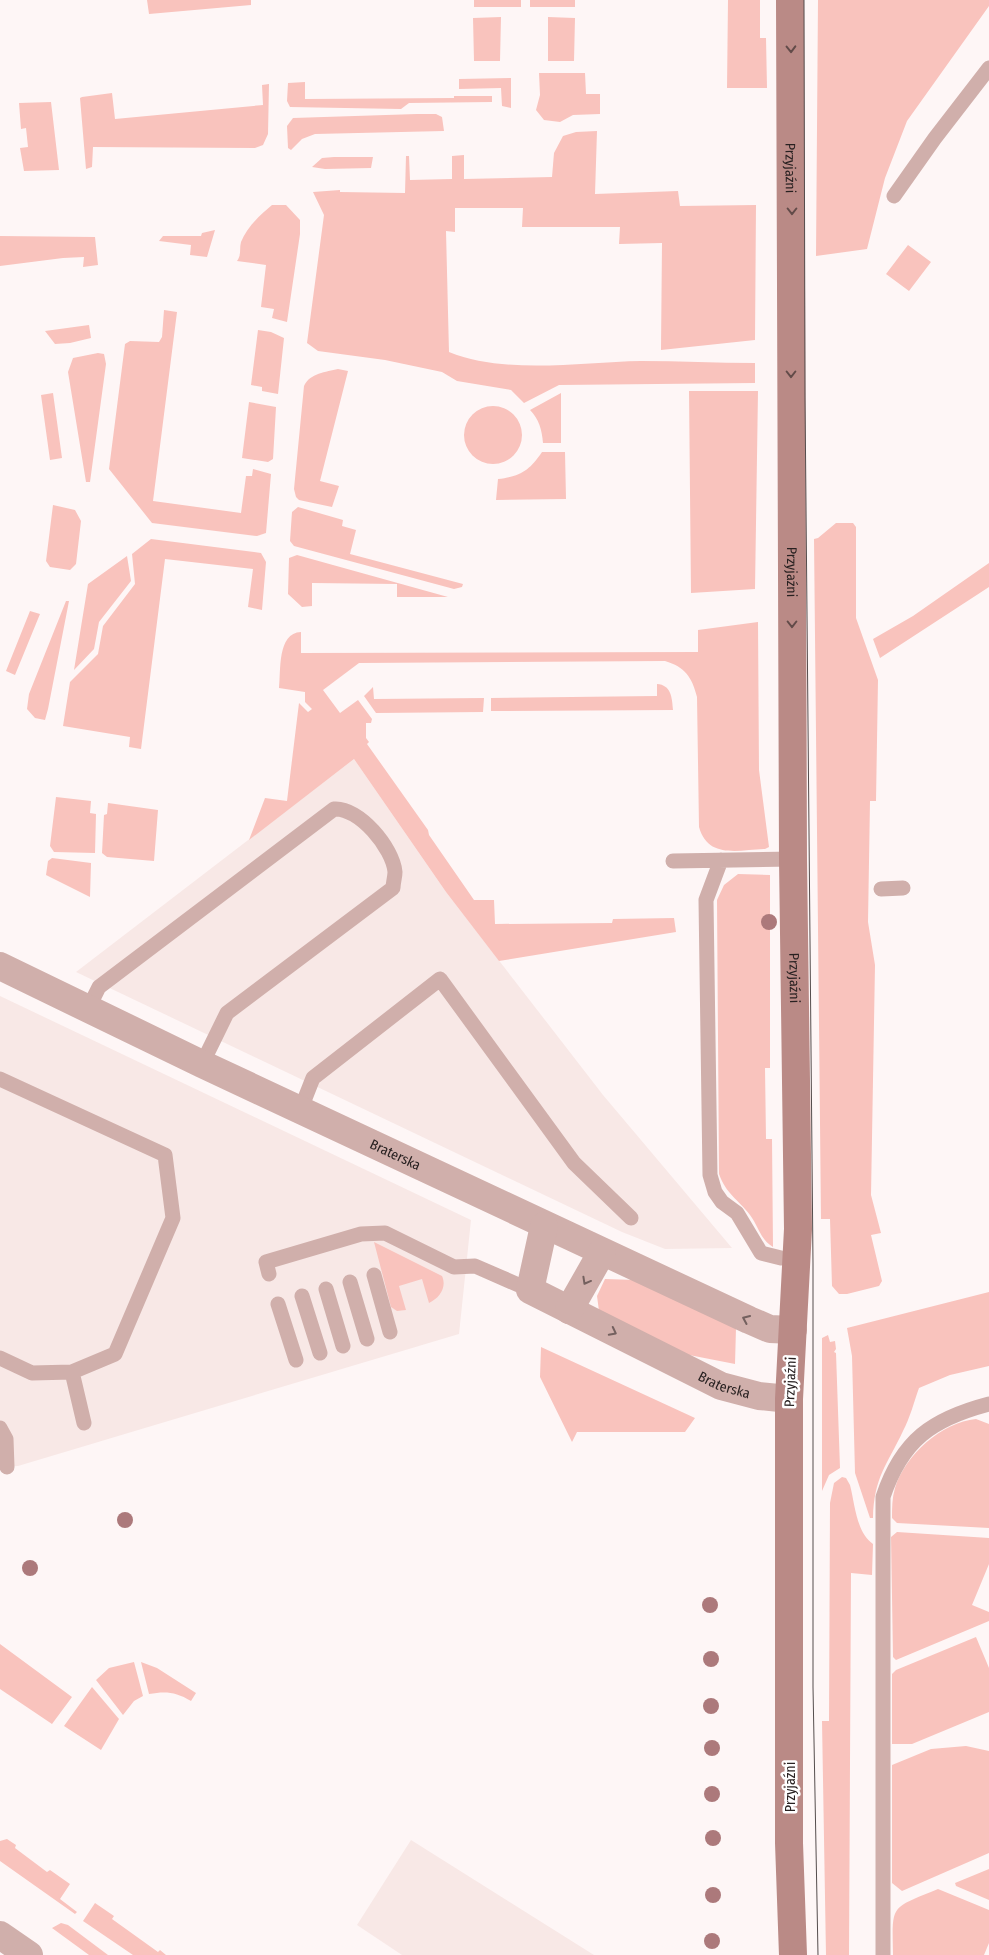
<svg xmlns="http://www.w3.org/2000/svg" width="989" height="1955" font-family="'Fira Sans Condensed',sans-serif">
  <style>
    .built { fill: #f8e8e6 }
    .green { fill: #f9c3bd }
    .lines { fill: none; stroke-linecap: round; stroke-linejoin: round }
    .lane { stroke: #d0afab; stroke-width: 15 }
    .street { stroke: #d0afab; stroke-width: 28 }
    .secondary { stroke: #ba8a86; stroke-width: 28 }
    .tram { stroke: #554d4d; stroke-width: 1 }
    .tree { fill: #ac797b }
    .oneway { stroke: #624b49 }
    .oneway2 { stroke: #74615f }
    .labels { text-anchor: middle; stroke-width: 5; stroke-linejoin: round; paint-order: stroke }
    .street-label { font-size: 14px; fill: #282121; stroke: #fff }
  </style>
  <rect width="100%" height="100%" fill="#fef6f6"/>
  <path class="built" d="M354,759L446,892L603,1095L732,1248L665,1249L622,1232L76,972Z
    M0,996L471,1220L459,1334L18,1466L0,1467Z
    M411,1840L594,1955H402L357,1925Z"/>
  <path class="green" d="M147,0H251V5L149,14Z
    M474,0H521V7H474Z
    M530,0H575V7H530Z
    M728,0H760V38H766L767,88H727Z
    M818,0H989V6L907,121L885,178L867,249L816,256Z
    M501,17L500,61H474L473,18Z
    M548,17L575,18L574,61H548Z
    M539,73H585L586,94H600V114L573,115L560,122L544,120L536,110L540,95Z
    M511,78V108L502,106L501,88L459,89V79Z
    M305,82V99L454,98V96H492V102L409,103L401,109L290,107L287,101L288,83Z
    M269,84L268,134L263,145L255,148L93,147L92,167L86,169L80,98L82,97L112,93L115,119L263,105L262,85Z
    M51,102L59,170L24,171L20,148L28,147L26,128L21,129L19,103Z
    M417,114H436L442,117L444,131L315,134L302,139L291,150L288,148L287,126L293,118Z
    M597,131L595,194L678,191L680,206L756,205L755,340L661,350L662,243L619,244L620,227H522L523,208H455V232L446,231L449,352C506,375 581,362 641,361C679,361 717,363 755,363V383L559,385L524,403L511,390L457,381L442,372L385,360L318,351L307,343L324,215L313,192L340,190V192L405,193L406,156H409L410,180L452,179V156L464,155V179L552,177L554,153L563,136L576,132Z
    M334,157H373L371,168L325,169L312,167L322,158Z
    M272,205H286L300,220V234L287,322L272,318L274,309L261,307L266,265L237,261C242,254 239,249 241,242C247,227 260,215 272,205Z
    M215,230L207,257L190,255L191,245L159,241L163,236H201L202,233Z
    M0,236L95,237L98,265L83,267L84,257L63,258L0,266Z
    M908,245L931,262L909,291L886,274Z
    M164,310L177,312L153,501L241,513L246,476H252L253,469L271,474L266,533L257,536L152,523L109,469L125,344L130,341L159,342L162,337Z
    M89,325L91,338L70,343L55,344L45,331Z
    M258,330L271,332L284,338L278,394L262,391V387L251,385Z
    M98,353L104,354L106,364L90,482H86L68,372L73,358Z
    M338,369L348,371L320,481L339,486L332,507L299,500L296,497L294,489L304,386C310,373 326,372 338,369Z
    M689,391H758L755,589L691,593Z
    M53,393L62,458L50,460L41,395Z
    M561,393V443H543C542,430 539,419 530,410Z
    M249,402L276,407L273,459L268,462L242,458Z
    M464 435a29 29 0 1 1 58 0a29 29 0 1 1-58 0Z
    M542,452H565L566,499L496,500L498,479C521,476 529,471 542,452Z
    M53,505L75,510L81,521L76,564L70,570L50,567L46,561Z
    M298,507L343,520L342,526L356,530L350,554L463,584L462,587L454,589L294,546L290,541L292,512Z
    M836,523H853L856,527V618L878,680L876,801H870L868,922L875,965L871,1195L881,1233L871,1235L882,1281L879,1286L847,1294H839L832,1286L830,1219H821L814,539L818,538Z
    M151,539L261,553L266,562L262,610L248,607L253,569L165,559L141,749L129,747L130,737L63,726L70,682L98,654L103,626L135,584L132,554Z
    M297,555L448,597H397V584L312,583V606L302,607L288,594L289,558Z
    M127,556L131,581L99,622L94,649L74,670L88,584Z
    M989,563V587L880,658L873,639L913,616Z
    M66,601H69L48,709L45,720L35,718L27,709L29,694Z
    M30,611L40,614L15,675L6,671Z
    M758,622L759,770L769,847L765,849C738,850 708,859 699,827L697,697C692,677 685,667 665,661L359,663L323,690L340,713L358,700L372,719L371,723H366V738L369,742L367,744L428,830L429,835L474,900H494L495,924L612,923L613,919L674,918L676,932L499,961L446,892L354,759L249,840L265,798L287,801L299,703L308,712L312,709L305,702V692L279,688C281,671 277,633 301,632V653L698,652V630Z
    M657,684C671,685 672,697 673,710L491,711V698L657,696Z
    M373,687L374,699L484,698L483,712L376,713L364,696Z
    M56,797L91,801L90,813L96,814L95,853L54,852L50,846Z
    M108,803L158,810L154,861L107,857L102,853L104,815L107,814Z
    M52,858L91,863L90,897L46,875L48,861Z
    M738,874L770,875V1068H765L766,1139H772L773,1247C760,1239 759,1227 750,1215C738,1199 726,1194 719,1174L717,900L724,885Z
    M374,1242L442,1276C447,1287 440,1298 429,1303L422,1279L399,1286L406,1310L397,1311L391,1307Z
    M605,1279L636,1280L736,1328L735,1364L684,1354L599,1311L597,1296Z
    M989,1292V1366L950,1375L919,1388C914,1402 910,1418 903,1431C887,1465 874,1477 873,1518H870L855,1473L852,1356L847,1328Z
    M828,1335L830,1342L835,1341L836,1349L834,1352L836,1353L840,1468L829,1475L822,1491V1338Z
    M541,1347L695,1418L685,1432H577L572,1442L540,1377Z
    M976,1419L989,1424V1528L897,1523L892,1518C892,1508 892,1498 895,1488C905,1455 942,1422 976,1419Z
    M842,1477L846,1478L850,1485C855,1504 856,1532 873,1544L872,1575L851,1573L849,1955H826L822,1721H829L830,1503L834,1483Z
    M897,1532L989,1538V1564L972,1605L989,1612V1621L896,1660L893,1657L891,1537Z
    M976,1637L989,1668V1712L912,1744H892V1674L896,1670Z
    M0,1644L72,1697L52,1724L0,1689Z
    M134,1662L143,1696L134,1701L123,1715L96,1680L109,1668Z
    M141,1662L157,1668L196,1693L191,1701C176,1692 166,1691 149,1694Z
    M92,1687L119,1719L101,1750L64,1726Z
    M966,1746L989,1751V1853L902,1891L892,1883V1765L931,1749Z
    M7,1839L16,1845L15,1848L47,1872L50,1870L70,1884L60,1899L77,1912L75,1914L0,1861V1841Z
    M989,1869V1900L956,1886L955,1883Z
    M938,1889L989,1910V1943L984,1955H893C892,1903 890,1909 938,1889Z
    M95,1903L114,1916L112,1919L158,1952L160,1950L166,1955H133L83,1921Z
    M61,1923L68,1925L108,1955H89L52,1928Z"/>
  <g class="lines">
    <path class="lane" d="M894,196L935,138L989,68
      M721,860L706,900L710,1175L715,1192L722,1202L737,1213L761,1253L781,1258
      M673,861L793,859
      M881,889L903,888
      M88,1009L99,987L334,809C359,807 393,848 395,872C395,877 393,883 393,888L227,1013L202,1064
      M0,1079L165,1155L173,1218L115,1354L72,1372L32,1373L0,1358
      M300,1111L313,1078L440,979L574,1163L631,1218
      M269,1274L266,1262L361,1234L385,1233L454,1267L475,1266L530,1290
      M374,1275L390,1332
      M350,1282L367,1339
      M326,1289L343,1346
      M302,1296L320,1353
      M278,1304L296,1360
      M72,1372L84,1423
      M0,1428L6,1439L7,1467
      M883,1955V1497C902,1440 932,1419 989,1404"/>
    <g class="street">
      <path id="s1" d="M0,966L202,1064L749,1320L770,1329L793,1330"/>
      <path id="s2" d="M544,1226L530,1290L721,1386L759,1396L789,1399"/>
      <path d="M569,1310L602,1252"/>
      <path d="M0,1935L29,1955"/>
    </g>
    <path class="secondary" id="s3" d="M790,0L793,859L798,1229L789,1399V1843L793,1955"/>
    <path class="tram" d="M804,0L805,397L813,1264V1687L818,1955"/>
  </g>
  <g class="tree">
    <circle cx="769" cy="922" r="8"/>
    <circle cx="125" cy="1520" r="8"/>
    <circle cx="30" cy="1568" r="8"/>
    <circle cx="710" cy="1605" r="8"/>
    <circle cx="711" cy="1659" r="8"/>
    <circle cx="711" cy="1706" r="8"/>
    <circle cx="712" cy="1748" r="8"/>
    <circle cx="712" cy="1794" r="8"/>
    <circle cx="713" cy="1838" r="8"/>
    <circle cx="713" cy="1895" r="8"/>
    <circle cx="712" cy="1941" r="8"/>
  </g>
  <defs><path id="oneway-chevron" d="M-2-3.5L2.5 0L-2 3.5" fill="none" stroke-width="1.6" stroke-linecap="round" stroke-linejoin="round" transform="scale(1.25)"/></defs>
  <g class="oneway">
    <use href="#oneway-chevron" transform="translate(791 49) rotate(89)"/>
    <use href="#oneway-chevron" transform="translate(792 211) rotate(90)"/>
    <use href="#oneway-chevron" transform="translate(791 374) rotate(90)"/>
    <use href="#oneway-chevron" transform="translate(792 624) rotate(90)"/>
  </g>
  <g class="oneway2">
    <use href="#oneway-chevron" transform="translate(586 1281) rotate(119)"/>
    <use href="#oneway-chevron" transform="translate(746 1319) rotate(-156)"/>
    <use href="#oneway-chevron" transform="translate(613 1332) rotate(27)"/>
  </g>
  <g class="labels">
    <g class="street-label">
      <text dy="5" stroke="none"><textPath href="#s3" startOffset="168">Przyjaźni</textPath></text>
      <text dy="5" stroke="none"><textPath href="#s3" startOffset="572">Przyjaźni</textPath></text>
      <text dy="5" stroke="none"><textPath href="#s3" startOffset="978">Przyjaźni</textPath></text>
      <text dy="5" stroke="none"><textPath href="#s1" startOffset="438">Braterska</textPath></text>
      <text transform="translate(790 1382) rotate(-88)" y="5">Przyjaźni</text>
      <text dy="5" stroke="none"><textPath href="#s2" startOffset="282">Braterska</textPath></text>
      <text transform="translate(790 1787) rotate(-90)" y="5">Przyjaźni</text>
    </g>
  </g>
</svg>
